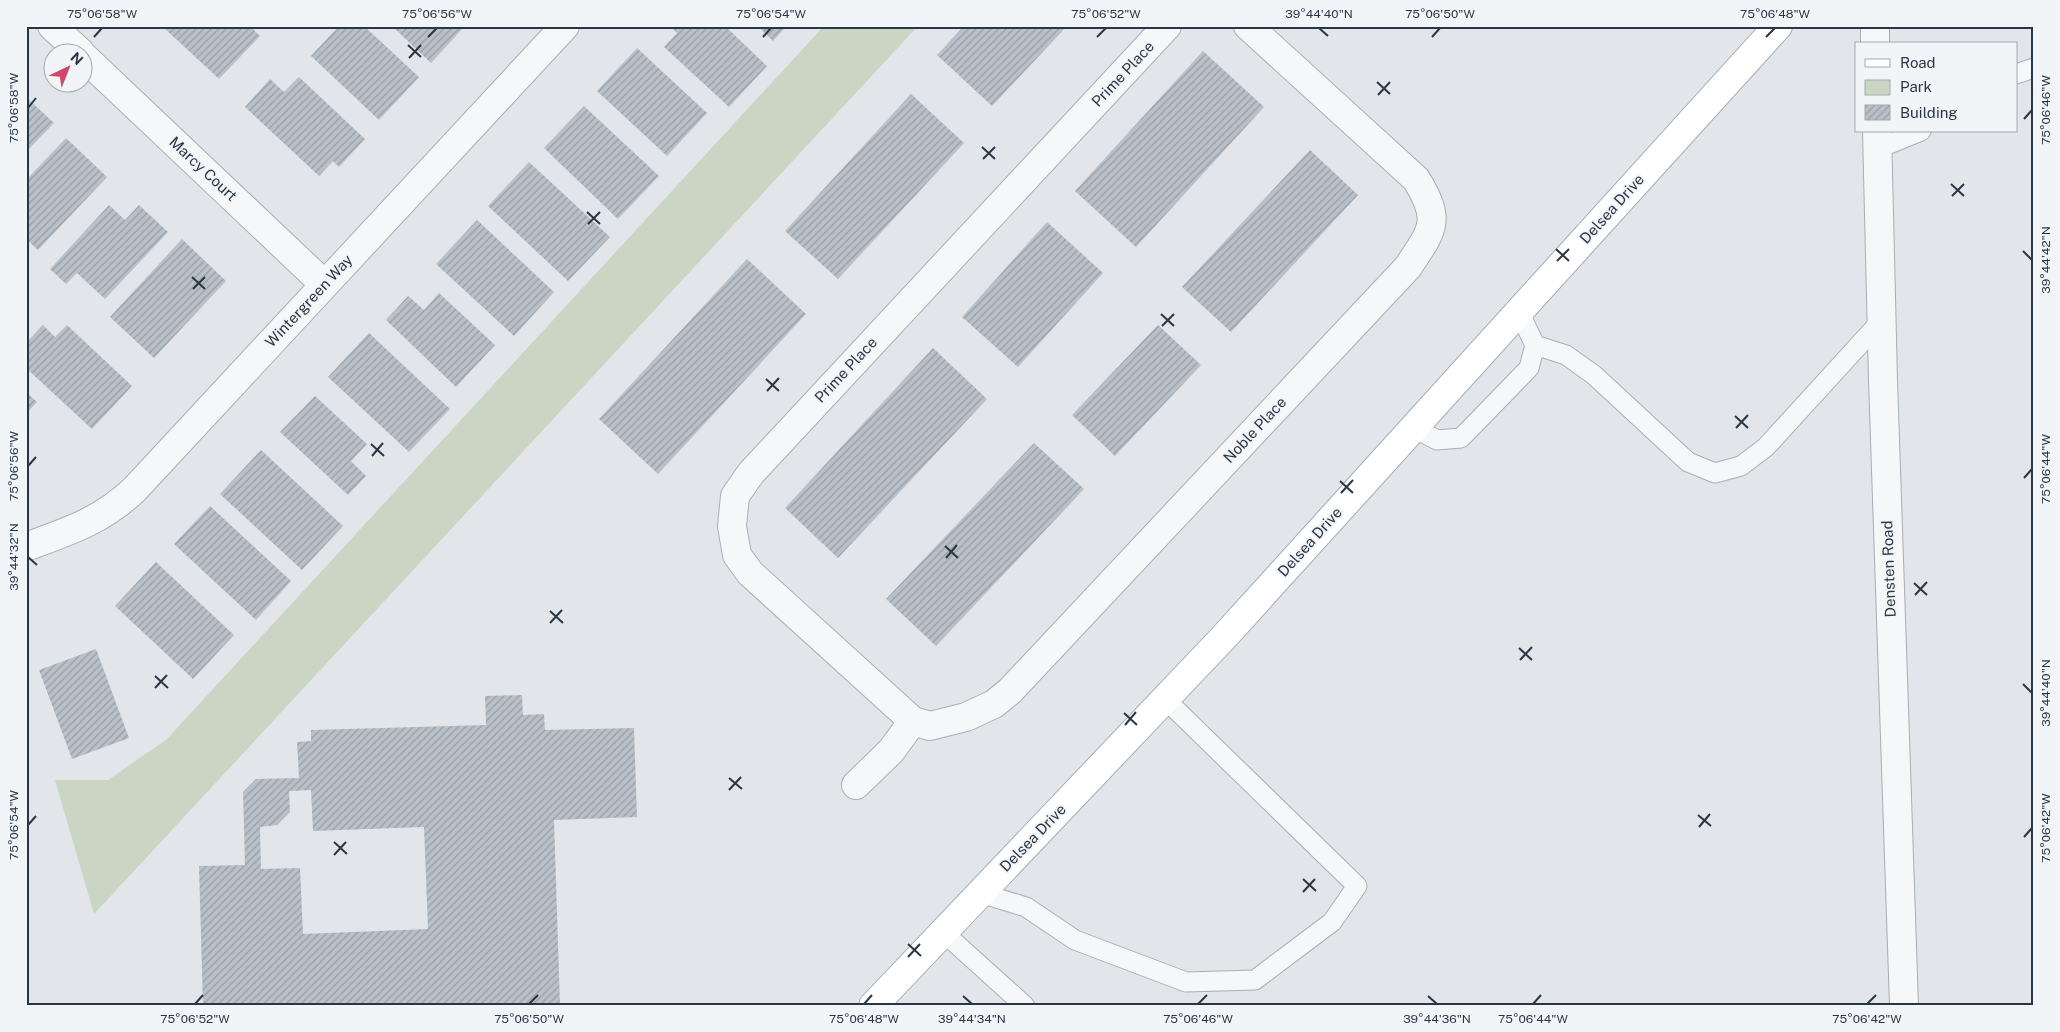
<svg xmlns="http://www.w3.org/2000/svg" width="2060" height="1032" font-family="'Public Sans',sans-serif">
  <style>
    .green { fill: #cad5c3 }
    .building { fill: url(#building-hatch); fill-rule: evenodd }
    .lines { fill: none; stroke-linecap: round; stroke-linejoin: round }
    .lane-casing { stroke: #a7aeb5; stroke-width: 21 }
    .street-casing { stroke: #a7aeb5; stroke-width: 30 }
    .primary-casing { stroke: #a1acb7; stroke-width: 30 }
    .lane { stroke: #f5f7f9; stroke-width: 19 }
    .street { stroke: #f5f7f9; stroke-width: 28 }
    .primary { stroke: #fff; stroke-width: 28 }
    .ticks { fill: none; stroke: #2a3643; stroke-width: 2 }
    .labels { text-anchor: middle; stroke-width: 4; stroke-linejoin: round; paint-order: stroke }
    .street-label { font-size: 15px; fill: #2a3643; stroke: #f2f5f8 }
    .neatline { fill: none; stroke: #2a3643; stroke-width: 2 }
    .ticks-label { font-size: 12px; text-anchor: middle; fill: #2a3643 }
  </style>
  <defs>
    <pattern id="building-hatch" width="6" height="6" patternUnits="userSpaceOnUse" patternTransform="scale(1.25)"><rect width="6" height="6" fill="#b9c0c8"/><path d="M-1 1l2-2M0 6l6-6M5 7l2-2" fill="none" stroke="#979da4"/></pattern>
  </defs>
  <rect width="100%" height="100%" fill="#e2e6eb"/>
  <path class="green" d="M824,26H918L94,914L55,780H108L166,740Z"/>
  <path class="building" d="M162,26H250L260,36L219,79Z
    M339,26H364L419,77L379,120L311,56Z
    M392,26H465L431,63Z
    M670,26H725L767,66L729,107L664,47L677,33Z
    M758,26H787L773,41Z
    M964,26H1067L992,106L937,55Z
    M637,48L707,113L667,156L597,91Z
    M1203,51L1264,107L1136,247L1075,191Z
    M299,77L365,139L339,167L333,161L319,176L245,107L270,79L284,92Z
    M911,94L964,143L838,279L785,231Z
    M26,97L54,123L26,152Z
    M584,106L659,176L618,219L544,148Z
    M66,138L107,177L38,250L26,239V180Z
    M1310,150L1358,195L1231,332L1182,287Z
    M529,162L610,237L568,281L488,206Z
    M109,205L125,220L139,205L168,232L105,299L77,273L66,284L50,269Z
    M477,220L554,292L514,336L436,264Z
    M1047,222L1103,273L1018,367L962,317Z
    M182,239L226,281L154,358L110,317Z
    M747,259L806,314L658,474L599,419Z
    M439,293L495,345L456,387L386,320L408,296L424,310Z
    M43,325L55,337L67,325L132,386L92,429L26,368V343Z
    M1158,325L1201,365L1115,456L1072,415Z
    M369,333L450,409L409,452L328,377Z
    M933,348L987,399L838,558L785,508Z
    M26,392L37,402L26,414Z
    M315,396L367,444L351,461L366,476L348,495L280,432Z
    M1034,443L1084,489L936,646L886,599Z
    M261,450L343,526L302,570L220,494Z
    M210,506L291,581L256,620L174,544Z
    M156,562L234,635L193,679L115,606Z
    M96,649L129,738L72,759L39,670Z
    M522,695L523,715L544,714L545,730L634,728L637,817L554,820L560,1006H203L199,866L245,865L243,792L256,779L299,778L297,742L311,741V730L486,725L485,696ZM311,790L313,831L424,827L428,929L303,934L300,868L261,869L260,827L277,825L290,812L289,791Z"/>
  <g class="lines">
    <defs>
      <path id="lane" d="M2016,74L2034,68
        M1877,149L1921,131
        M1535,345L1566,355L1594,375L1688,462L1715,473L1741,466L1766,447L1881,321
        M1414,428L1437,440L1461,438L1529,368L1535,345L1519,312
        M980,893L1026,907L1075,940L1186,982L1255,980L1332,922L1357,886L1165,699
        M943,932L1025,1006"/>
      <path id="street" d="M52,26L80,52
        M1875,26V44
        M82,55L324,284
        M1877,131L1883,380L1904,1006
        M31,545C72,530 102,520 134,490L565,26
        M913,721L750,573L737,555L732,526L735,496L751,473L1167,26
        M856,785L891,751L913,721L930,726L966,717L994,704L1010,691L1408,267C1433,229 1442,221 1416,179L1248,26"/>
      <path id="primary" d="M873,1006L1224,637L1778,26"/>
    </defs>
    <use href="#lane" class="lane-casing"/>
    <use href="#street" class="street-casing"/>
    <use href="#primary" class="primary-casing"/>
    <use href="#lane" class="lane"/>
    <use href="#street" class="street"/>
    <use href="#primary" class="primary"/>
  </g>
  <path class="ticks" d="M1319,28L1328,36M94,37L102,28M428,37L437,28M763,37L771,28M1097,37L1106,28M1432,37L1440,28M1766,37L1775,28M408,45L421,57M409,58L421,45M1377,82L1390,94M1378,95L1390,82M28,108L36,98M2024,119L2032,110M982,147L995,159M983,159L995,147M1951,184L1964,196M1952,196L1964,184M587,212L600,224M588,224L600,212M1556,249L1569,261M2023,251L2032,260M1557,261L1569,249M192,277L205,289M193,289L205,277M1161,314L1174,326M1162,326L1174,314M766,379L779,391M767,391L779,378M1735,416L1748,428M1736,428L1748,415M371,444L384,456M372,456L383,443M28,466L36,457M2024,478L2032,469M1340,481L1353,493M1341,493L1353,480M945,546L958,558M28,557L37,565M946,558L957,545M1914,583L1927,595M1915,595L1927,582M550,611L563,623M550,623L562,610M1519,648L1532,660M1520,660L1532,647M155,676L168,688M2023,684L2032,693M155,688L167,675M1124,713L1137,725M1125,725L1136,712M729,778L742,789M729,790L741,777M1698,815L1711,826M28,825L36,816M1699,827L1710,814M2024,837L2032,828M334,842L347,854M334,855L346,842M1303,879L1316,891M1303,892L1315,879M908,944L921,956M908,957L920,944M963,996L972,1004M1428,996L1437,1004M195,1004L203,995M529,1004L538,995M864,1004L872,995M1198,1004L1207,995M1533,1004L1541,995M1867,1004L1876,995"/>
  <g class="labels">
    <g class="street-label">
      <text transform="translate(1123 74) rotate(-47)" y="5">Prime Place</text>
      <text transform="translate(203 169) rotate(43)" y="5">Marcy Court</text>
      <text transform="translate(1612 209) rotate(-48)" y="5">Delsea Drive</text>
      <text transform="translate(309 301) rotate(-47)" y="5">Wintergreen Way</text>
      <text transform="translate(846 370) rotate(-47)" y="5">Prime Place</text>
      <text transform="translate(1255 430) rotate(-47)" y="5">Noble Place</text>
      <text transform="translate(1310 542) rotate(-48)" y="5">Delsea Drive</text>
      <text transform="translate(1889 569) rotate(-92)" y="5">Densten Road</text>
      <text transform="translate(1033 838) rotate(-46)" y="5">Delsea Drive</text>
    </g>
  </g>
  <rect width="2060" height="1032" fill="none" stroke="#f2f5f8" stroke-width="55"/>
  <rect x="1855" y="42" width="162" height="90" fill="#f2f5f8" stroke="#a2a9b0"/>
  <rect x="1865" y="59" width="25" height="8" fill="#ffffff" stroke="#a2a9b0"/>
  <text x="1900" y="68" font-size="15" fill="#2a3643">Road</text>
  <rect x="1865" y="80" width="25" height="15" fill="#cad5c3" stroke="#a2a9b0"/>
  <text x="1900" y="92" font-size="15" fill="#2a3643">Park</text>
  <rect x="1865" y="105" width="25" height="15" fill="url(#building-hatch)" stroke="#a2a9b0"/>
  <text x="1900" y="118" font-size="15" fill="#2a3643">Building</text>
  <g transform="translate(68 68) rotate(43)"><circle r="24" fill="#f2f5f8" stroke="#a2a9b0"/>
  <path d="M0-4L9 19L0 12L-9 19Z" fill="#d04769"/>
  <text y="-8" font-size="14" font-weight="bold" text-anchor="middle" fill="#2a3643">N</text>
  </g>
  <rect x="28" y="28" width="2004" height="976" class="neatline"/>
  <g class="ticks-label">
    <text x="102" y="18">75°06'58"W</text>
    <text x="437" y="18">75°06'56"W</text>
    <text x="771" y="18">75°06'54"W</text>
    <text x="1106" y="18">75°06'52"W</text>
    <text x="1319" y="18">39°44'40"N</text>
    <text x="1440" y="18">75°06'50"W</text>
    <text x="1775" y="18">75°06'48"W</text>
    <text transform="translate(14 108) rotate(-90)" y="4">75°06'58"W</text>
    <text transform="translate(2046 110) rotate(-90)" y="4">75°06'46"W</text>
    <text transform="translate(2046 260) rotate(-90)" y="4">39°44'42"N</text>
    <text transform="translate(14 466) rotate(-90)" y="4">75°06'56"W</text>
    <text transform="translate(2046 469) rotate(-90)" y="4">75°06'44"W</text>
    <text transform="translate(14 557) rotate(-90)" y="4">39°44'32"N</text>
    <text transform="translate(2046 693) rotate(-90)" y="4">39°44'40"N</text>
    <text transform="translate(14 825) rotate(-90)" y="4">75°06'54"W</text>
    <text transform="translate(2046 828) rotate(-90)" y="4">75°06'42"W</text>
    <text x="195" y="1023">75°06'52"W</text>
    <text x="529" y="1023">75°06'50"W</text>
    <text x="864" y="1023">75°06'48"W</text>
    <text x="972" y="1023">39°44'34"N</text>
    <text x="1198" y="1023">75°06'46"W</text>
    <text x="1437" y="1023">39°44'36"N</text>
    <text x="1533" y="1023">75°06'44"W</text>
    <text x="1867" y="1023">75°06'42"W</text>
  </g>
</svg>
